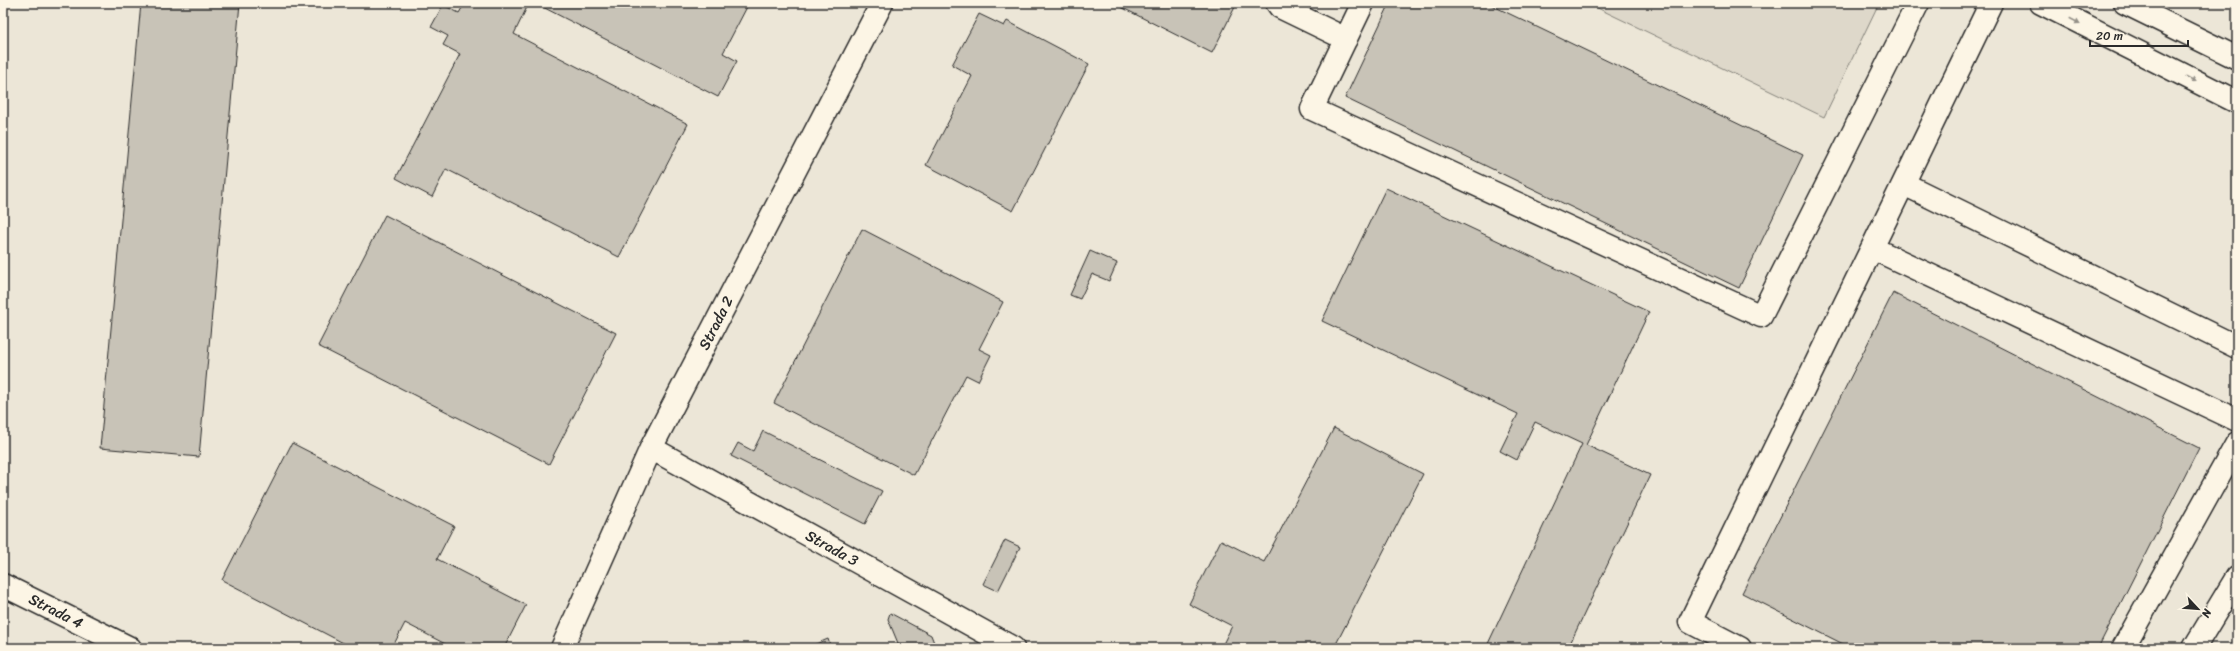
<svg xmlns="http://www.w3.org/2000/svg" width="2240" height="651" font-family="Sriracha,sans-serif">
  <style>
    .built { fill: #ece6d7 }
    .green { fill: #ded8ca; stroke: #84827a }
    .building { fill: #c8c3b7; stroke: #2b2b2b }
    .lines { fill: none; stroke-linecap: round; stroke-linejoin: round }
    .minor-casing { stroke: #2b2b2b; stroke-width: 25 }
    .minor { stroke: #fcf5e5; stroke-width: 22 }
    .oneway { fill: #949088 }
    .labels { text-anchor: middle; stroke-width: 4; stroke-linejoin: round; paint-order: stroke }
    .street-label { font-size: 15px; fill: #2b2b2b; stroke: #fcf5e5 }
  </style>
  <rect width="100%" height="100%" fill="#fcf5e5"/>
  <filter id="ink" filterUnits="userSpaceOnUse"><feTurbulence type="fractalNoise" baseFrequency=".025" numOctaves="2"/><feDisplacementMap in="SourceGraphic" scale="8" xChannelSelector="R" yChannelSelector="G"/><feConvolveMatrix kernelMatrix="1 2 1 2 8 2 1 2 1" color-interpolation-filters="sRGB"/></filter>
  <g filter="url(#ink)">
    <path class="built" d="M3,3H2237V648H3Z"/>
    <path class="green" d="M1587,3H1879L1824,117Z"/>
    <path class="building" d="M141,3H240L199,457L100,448Z
      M465,3H529L514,34L688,124L619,257L446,169L432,197L396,178L460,54L443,45L448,36L431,27L443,5L459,13Z
      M535,3H749L723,53L737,61L718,97Z
      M1113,3H1237L1212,53Z
      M1390,3H1487L1803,155L1739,288L1345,98Z
      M979,14L1004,26L1007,21L1089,64L1013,211L926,165L972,76L952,65Z
      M1386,188L1649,312L1586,445L1650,475L1568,648H1486L1582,444L1535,422L1517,460L1500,451L1518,414L1322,321Z
      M385,215L616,333L549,464L318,346Z
      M862,229L1003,302L979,349L991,355L978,381L966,375L914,475L774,403Z
      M1090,251L1117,263L1109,281L1092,274L1080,299L1070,295Z
      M1893,293L2199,448L2098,648H1851L1742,593Z
      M1334,428L1423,474L1334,648H1221L1232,626L1189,604L1221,540L1264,562Z
      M763,431L882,491L865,524L731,456L738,443L753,451Z
      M292,443L454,526L437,559L526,605L504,648H453L405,623L392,648H353L222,580Z
      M1005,540L1020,547L998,591L983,584Z
      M890,613L931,635L936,648H900L888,619Z
      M828,639L831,648H806Z"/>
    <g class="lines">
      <defs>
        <path id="minor" d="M1277,3L1280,7L1346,39
          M1363,3L1312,109L1761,316L1918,3
          M1991,3L1872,248L2237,420
          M2041,3L2237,102
          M2125,3L2237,58
          M1904,184L2237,347
          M651,448L1013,648
          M3,585L130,648
          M562,648L651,448L882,3
          M1740,648L1690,622L1872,248
          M2123,648L2237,443
          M2194,648L2237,577"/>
      </defs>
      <use href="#minor" class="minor-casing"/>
      <use href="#minor" class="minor"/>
    </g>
    <defs><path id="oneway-solid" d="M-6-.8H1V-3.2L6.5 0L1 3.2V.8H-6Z"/></defs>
    <g class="oneway">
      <use href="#oneway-solid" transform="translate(2075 21) rotate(27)"/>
      <use href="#oneway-solid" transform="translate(2191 79) rotate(27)"/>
    </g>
  </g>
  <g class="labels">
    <g class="street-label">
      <text transform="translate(716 323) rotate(-63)" y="5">Strada 2</text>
      <text transform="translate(832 548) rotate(29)" y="5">Strada 3</text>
      <text transform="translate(56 611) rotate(27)" y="5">Strada 4</text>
    </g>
  </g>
  <rect width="2240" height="651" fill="none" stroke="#fcf5e5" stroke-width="16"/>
  <rect x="8" y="8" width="2224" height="635" fill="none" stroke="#2b2b2b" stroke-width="1.5" filter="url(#ink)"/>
  <g transform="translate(2198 609) rotate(116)" stroke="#fcf5e5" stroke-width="3" paint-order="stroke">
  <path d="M0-3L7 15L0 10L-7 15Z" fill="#2b2b2b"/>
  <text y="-6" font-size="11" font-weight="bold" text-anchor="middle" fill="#2b2b2b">N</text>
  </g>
  <path d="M2090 40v6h98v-6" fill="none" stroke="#2b2b2b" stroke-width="2"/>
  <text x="2096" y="40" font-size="12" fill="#2b2b2b" stroke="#fcf5e5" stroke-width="3" paint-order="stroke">20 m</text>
</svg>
